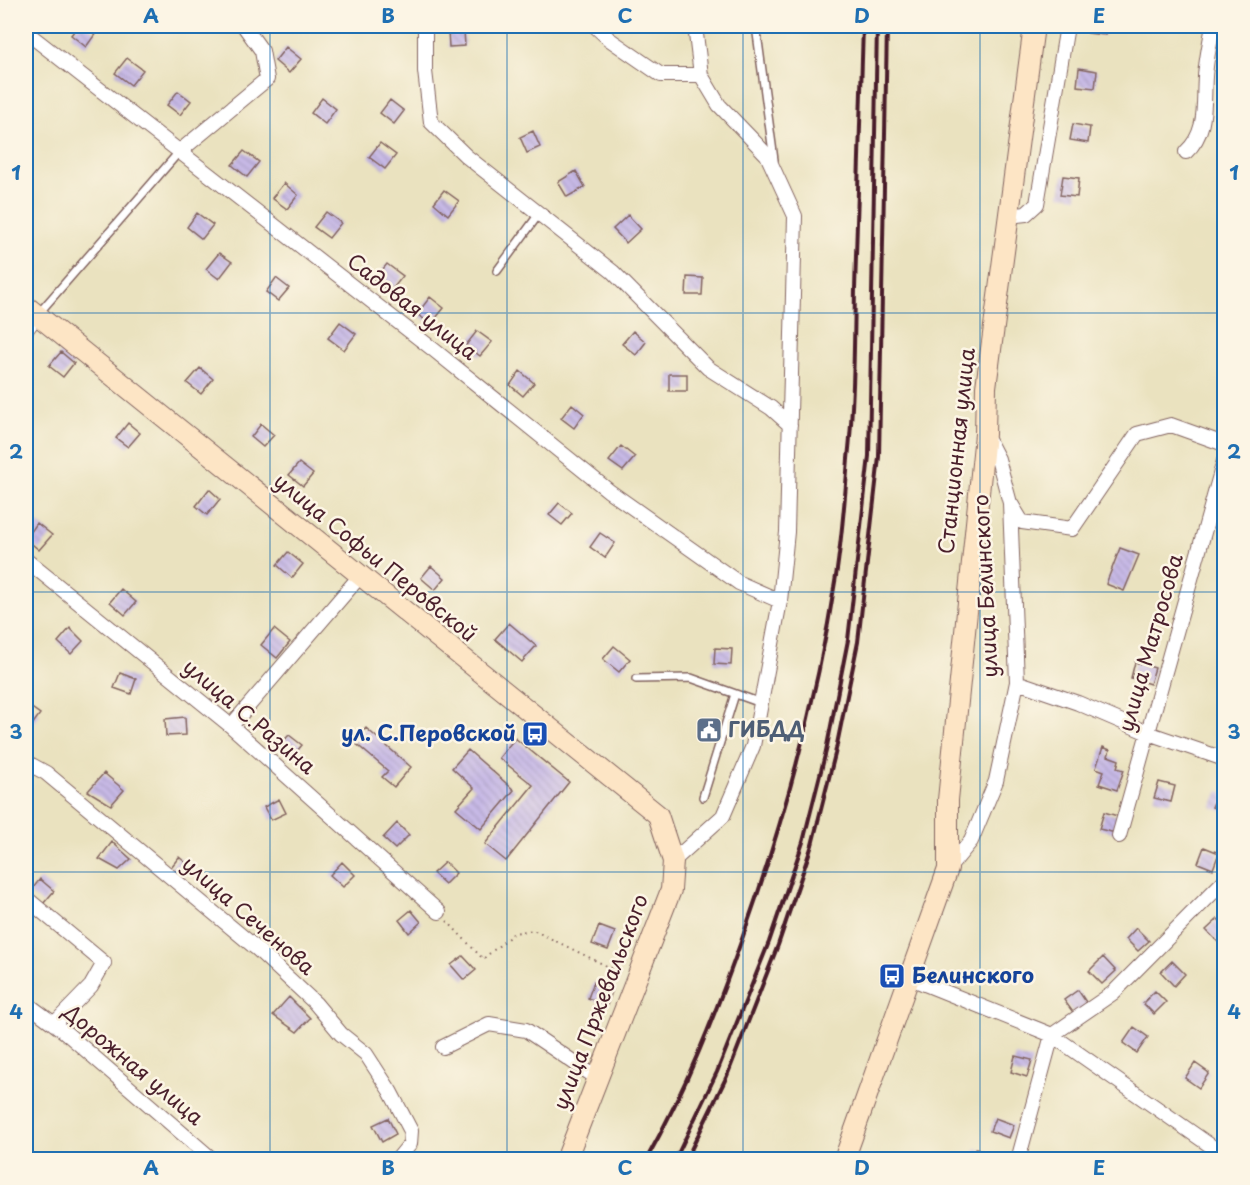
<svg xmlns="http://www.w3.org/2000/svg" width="1250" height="1185" font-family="'Playpen Sans',sans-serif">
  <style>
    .building { fill: url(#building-back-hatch) }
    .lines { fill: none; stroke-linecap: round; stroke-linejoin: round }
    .service-casing { stroke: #82635f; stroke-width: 10 }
    .minor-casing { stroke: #82635f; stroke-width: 16 }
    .secondary-casing { stroke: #82635f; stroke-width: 22 }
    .path { stroke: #82635f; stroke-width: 2; stroke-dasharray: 1.5 4.5; stroke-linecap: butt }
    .service { stroke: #fff; stroke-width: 7 }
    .minor { stroke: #fff; stroke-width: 14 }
    .secondary { stroke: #fde5c5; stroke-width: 20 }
    .rail { stroke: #4a1f2b; stroke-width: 4 }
    .grid { fill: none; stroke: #1f6fb2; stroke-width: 1.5; stroke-opacity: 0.55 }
    .labels { text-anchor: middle; stroke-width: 5; stroke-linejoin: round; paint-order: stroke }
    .street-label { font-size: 21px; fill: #4a1f2b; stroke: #fcf5e5 }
    .service-label { font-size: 21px; font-weight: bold; fill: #4e5e75; stroke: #fcf5e5; text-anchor: start }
    .transit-label { font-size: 21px; font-weight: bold; fill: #164399; stroke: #fcf5e5; text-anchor: end }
    .neatline { fill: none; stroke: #1f6fb2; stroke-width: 2 }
    .grid-label { font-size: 20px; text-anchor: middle; font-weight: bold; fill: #1f6fb2 }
  </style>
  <defs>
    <pattern id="building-back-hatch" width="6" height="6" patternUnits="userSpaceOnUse" patternTransform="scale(1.5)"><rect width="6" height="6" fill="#c7b9e6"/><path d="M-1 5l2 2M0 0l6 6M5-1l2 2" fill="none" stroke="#ac9fc5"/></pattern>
  </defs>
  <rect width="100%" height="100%" fill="#fcf5e5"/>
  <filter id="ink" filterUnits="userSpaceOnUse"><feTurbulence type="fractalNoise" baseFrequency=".0167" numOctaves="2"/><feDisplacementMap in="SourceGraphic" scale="12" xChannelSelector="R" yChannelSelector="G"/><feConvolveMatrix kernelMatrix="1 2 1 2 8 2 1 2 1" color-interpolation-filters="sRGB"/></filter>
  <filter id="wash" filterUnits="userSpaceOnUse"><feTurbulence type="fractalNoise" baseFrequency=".008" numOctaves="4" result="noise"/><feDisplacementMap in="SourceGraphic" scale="24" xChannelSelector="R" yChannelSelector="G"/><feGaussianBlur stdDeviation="1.35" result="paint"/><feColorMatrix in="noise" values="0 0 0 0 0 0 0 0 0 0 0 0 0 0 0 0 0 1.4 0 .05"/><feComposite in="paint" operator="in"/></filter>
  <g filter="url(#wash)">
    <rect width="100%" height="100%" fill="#eae2bf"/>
    <g id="blocks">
      <path class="building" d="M78,26H86L96,33L86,47L71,35Z
        M1089,26H1106L1105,35L1088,33Z
        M464,30L465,46L449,47L448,31Z
        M286,47L301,59L289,73L275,61Z
        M127,58L143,70L131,85L115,73Z
        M1079,68L1097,71L1095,88L1077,86Z
        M178,91L191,101L180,115L167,105Z
        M322,98L336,109L325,124L311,113Z
        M390,100L404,111L394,124L380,113Z
        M1073,124L1090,127L1088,143L1070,140Z
        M533,131L540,147L527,153L520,137Z
        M380,143L396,155L385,169L369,157Z
        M244,151L259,162L247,177L232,165Z
        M576,171L585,187L567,197L558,182Z
        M1063,176L1079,178L1077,197L1060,195Z
        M284,183L298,195L287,209L272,198Z
        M444,190L459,201L448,215L434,203Z
        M326,212L341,223L329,238L314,227Z
        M197,213L213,225L202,239L187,227Z
        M628,215L641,229L626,243L613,229Z
        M219,253L232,262L219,279L206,269Z
        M387,264L403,276L390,292L374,280Z
        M687,277L703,278L702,295H686Z
        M276,278L289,288L278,301L266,292Z
        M430,297L444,308L431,324L417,314Z
        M340,322L356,334L344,350L328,338Z
        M477,331L492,342L480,356L466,345Z
        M633,331L646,342L636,355L622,344Z
        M61,352L74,363L63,377L49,366Z
        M200,368L213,379L201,394L187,383Z
        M520,371L534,383L523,396L510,385Z
        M669,374H687V391H669Z
        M572,404L584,414L574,428L561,418Z
        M128,423L140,433L128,447L116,438Z
        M261,424L274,435L263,447L251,437Z
        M621,446L635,457L623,471L609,461Z
        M299,463L313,474L303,486L289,475Z
        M209,489L220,499L207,515L196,506Z
        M559,503L572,513L562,525L549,515Z
        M37,523L52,535L39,550L26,539Z
        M600,533L615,543L605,558L590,547Z
        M1120,548L1139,555L1124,591L1106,584Z
        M288,552L303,564L292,578L277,565Z
        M431,566L445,578L435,590L421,578Z
        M121,589L136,602L125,615L110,602Z
        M509,623L536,646L522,662L495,639Z
        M70,628L83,641L71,654L58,642Z
        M274,629L290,642L277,658L261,645Z
        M614,646L630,659L619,672L603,659Z
        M715,648L732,649L731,665L714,664Z
        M1135,662L1155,668L1150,684L1131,678Z
        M120,673L136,679L131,694L114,688Z
        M26,704L40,714L29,729L26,726Z
        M185,717L186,735L166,736L165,719Z
        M366,728L411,767L394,787L382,777L388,771L354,742Z
        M289,735L302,745L292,757L279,746Z
        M515,738L569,782L506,861L485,844L533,785L499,758Z
        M1103,747L1110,750L1108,756L1119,760L1117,768L1124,770L1117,790L1099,784L1104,771L1096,768Z
        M468,750L514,790L481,829L456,808L474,788L452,768Z
        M104,773L124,790L111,805L88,791Z
        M1159,782L1175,786L1171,802L1154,798Z
        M1219,791L1224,793V812L1212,807Z
        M279,799L286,813L271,820L264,807Z
        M1104,812L1121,817L1116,833L1099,829Z
        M397,823L409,835L395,849L383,838Z
        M112,842L131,859L119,870L99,859Z
        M1204,847L1219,853L1213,869L1198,863Z
        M179,857L191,867L179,880L168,871Z
        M342,862L355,875L343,887L330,875Z
        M445,862L456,873L445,884L433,873Z
        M40,879L54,891L43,904L29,893Z
        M411,910L421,922L409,933L399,920Z
        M1218,919L1224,925V940L1220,944L1206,930Z
        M599,926L615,932L608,950L592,944Z
        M1136,928L1149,941L1138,951L1126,939Z
        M463,956L476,970L464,980L451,965Z
        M1103,957L1116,971L1102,984L1089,971Z
        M1172,961L1185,974L1174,986L1161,972Z
        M594,982L613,989L607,1005L588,998Z
        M1078,990L1088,1005L1075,1015L1064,1000Z
        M1155,991L1166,1002L1154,1014L1143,1003Z
        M289,997L310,1018L297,1032L273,1015Z
        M1134,1027L1148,1037L1137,1053L1123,1043Z
        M1015,1056L1032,1060L1027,1077L1011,1072Z
        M1195,1063L1209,1073L1199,1088L1185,1078Z
        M388,1118L396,1134L382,1142L373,1125Z
        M995,1118L1014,1125L1009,1138L990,1131Z
        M976,1148L989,1154L986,1160H971Z"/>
    </g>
  </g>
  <g filter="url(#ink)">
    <use href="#blocks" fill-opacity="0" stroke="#82635f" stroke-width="1.5"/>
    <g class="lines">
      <defs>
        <path id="service" d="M756,26L774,160
          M497,271L539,214
          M39,313L179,152
          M636,679L691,678L761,703
          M703,797L735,694"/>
        <path id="minor" d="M425,26V71L431,122L466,156L613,272L708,368L771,408L790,425
          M595,26L609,39L661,75H701
          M26,32L434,350L609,491L739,583L780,601
          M179,152L267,79L262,51L244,26
          M1186,152C1208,132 1203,104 1205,77C1206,60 1210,42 1213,26
          M1008,216L1026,214L1037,204L1067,26
          M26,330L37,315
          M1011,504L1022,522L1072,529L1137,434L1171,425L1224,444
          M26,560L231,726L439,912
          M1017,682L1078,703L1148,733L1224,759
          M231,726L360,576
          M26,762L46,773L256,948L315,1003L341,1034L366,1054L390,1091L411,1131L410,1144L397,1160
          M1119,836L1224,461
          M673,861L723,816L753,746L780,601L787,532L795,216L767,155L719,105L701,75L695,26
          M948,869L971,841L996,781L1017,682L1010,503L998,459L986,436
          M26,898L104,963L91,986L54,1024
          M910,978L1052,1035L1211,1146L1222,1160
          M26,1003L65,1032L213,1160
          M443,1047L489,1024L526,1030L597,1078
          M1018,1160L1052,1035L1113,993L1224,881"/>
        <path id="secondary" d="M26,306L658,815L673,861L671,890L566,1160
          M844,1160L948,869V800L985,434L986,387L1034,26"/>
      </defs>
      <use href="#service" class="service-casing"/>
      <use href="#minor" class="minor-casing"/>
      <use href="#secondary" class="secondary-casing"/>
      <path class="path" d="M447,921L483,959L514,933L533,930L621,973"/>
      <use href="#service" class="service"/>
      <use href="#minor" class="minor"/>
      <use href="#secondary" class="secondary"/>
      <path class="rail" d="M646,1160C686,1089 715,1015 742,939C784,821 817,700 836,576C842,538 845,498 848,459C854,403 854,346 855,289C858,201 860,113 863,26
        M675,1160L717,1072L769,942L803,842L826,751L848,640L869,456L877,26
        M686,1160L727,1076L778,945L812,845L835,754L858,642L879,457L887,26"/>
    </g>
  </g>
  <path class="grid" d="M270,26V1160M507,26V1160M743,26V1160M980,26V1160M26,313H1224M26,592H1224M26,872H1224"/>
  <defs>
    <symbol id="civic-square" viewBox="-11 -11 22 22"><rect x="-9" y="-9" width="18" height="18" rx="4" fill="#5c6f8a" stroke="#fcf5e5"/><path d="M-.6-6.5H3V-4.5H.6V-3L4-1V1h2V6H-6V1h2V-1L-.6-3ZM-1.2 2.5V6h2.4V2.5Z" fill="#fff"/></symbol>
    <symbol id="bus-square" viewBox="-11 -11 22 22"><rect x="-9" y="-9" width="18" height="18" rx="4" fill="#1a4fb4" stroke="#fcf5e5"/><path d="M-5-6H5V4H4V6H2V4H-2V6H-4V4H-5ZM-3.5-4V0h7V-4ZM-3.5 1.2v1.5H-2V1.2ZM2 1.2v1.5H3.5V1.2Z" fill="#fff"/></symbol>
  </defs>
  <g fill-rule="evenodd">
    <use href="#civic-square" x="694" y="715" width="30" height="30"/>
    <use href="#bus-square" x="520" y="719" width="30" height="30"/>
    <use href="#bus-square" x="877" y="961" width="30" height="30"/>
  </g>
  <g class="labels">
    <g class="street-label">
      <text transform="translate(412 307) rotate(38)" y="7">Садовая улица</text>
      <text transform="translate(957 451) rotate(-84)" y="7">Станционная улица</text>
      <text transform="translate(375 558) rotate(39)" y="7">улица Софьи Перовской</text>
      <text transform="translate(986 586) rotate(-93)" y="7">улица Белинского</text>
      <text transform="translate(1151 643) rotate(-74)" y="7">улица Матросова</text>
      <text transform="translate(249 717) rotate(40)" y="7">улица С.Разина</text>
      <text transform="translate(248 916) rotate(41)" y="7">улица Сеченова</text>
      <text transform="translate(601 1002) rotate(-69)" y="7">улица Пржевальского</text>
      <text transform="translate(133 1065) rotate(40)" y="7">Дорожная улица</text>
    </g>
    <g class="service-label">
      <text x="728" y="737">ГИБДД</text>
    </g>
    <g class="transit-label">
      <text x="516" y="741">ул. С.Перовской</text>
      <text x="912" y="983" text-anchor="start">Белинского</text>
    </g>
  </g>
  <rect width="1250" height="1185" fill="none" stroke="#fcf5e5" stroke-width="66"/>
  <rect x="33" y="33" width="1184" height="1119" class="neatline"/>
  <g class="grid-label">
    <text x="151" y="23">A</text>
    <text x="388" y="23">B</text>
    <text x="625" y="23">C</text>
    <text x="862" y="23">D</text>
    <text x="1099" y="23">E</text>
    <text x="16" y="180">1</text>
    <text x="1234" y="180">1</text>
    <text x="16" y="459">2</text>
    <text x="1234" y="459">2</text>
    <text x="16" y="739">3</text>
    <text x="1234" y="739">3</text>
    <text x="16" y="1019">4</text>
    <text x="1234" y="1019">4</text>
    <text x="151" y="1175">A</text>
    <text x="388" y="1175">B</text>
    <text x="625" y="1175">C</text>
    <text x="862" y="1175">D</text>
    <text x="1099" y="1175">E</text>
  </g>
</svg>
